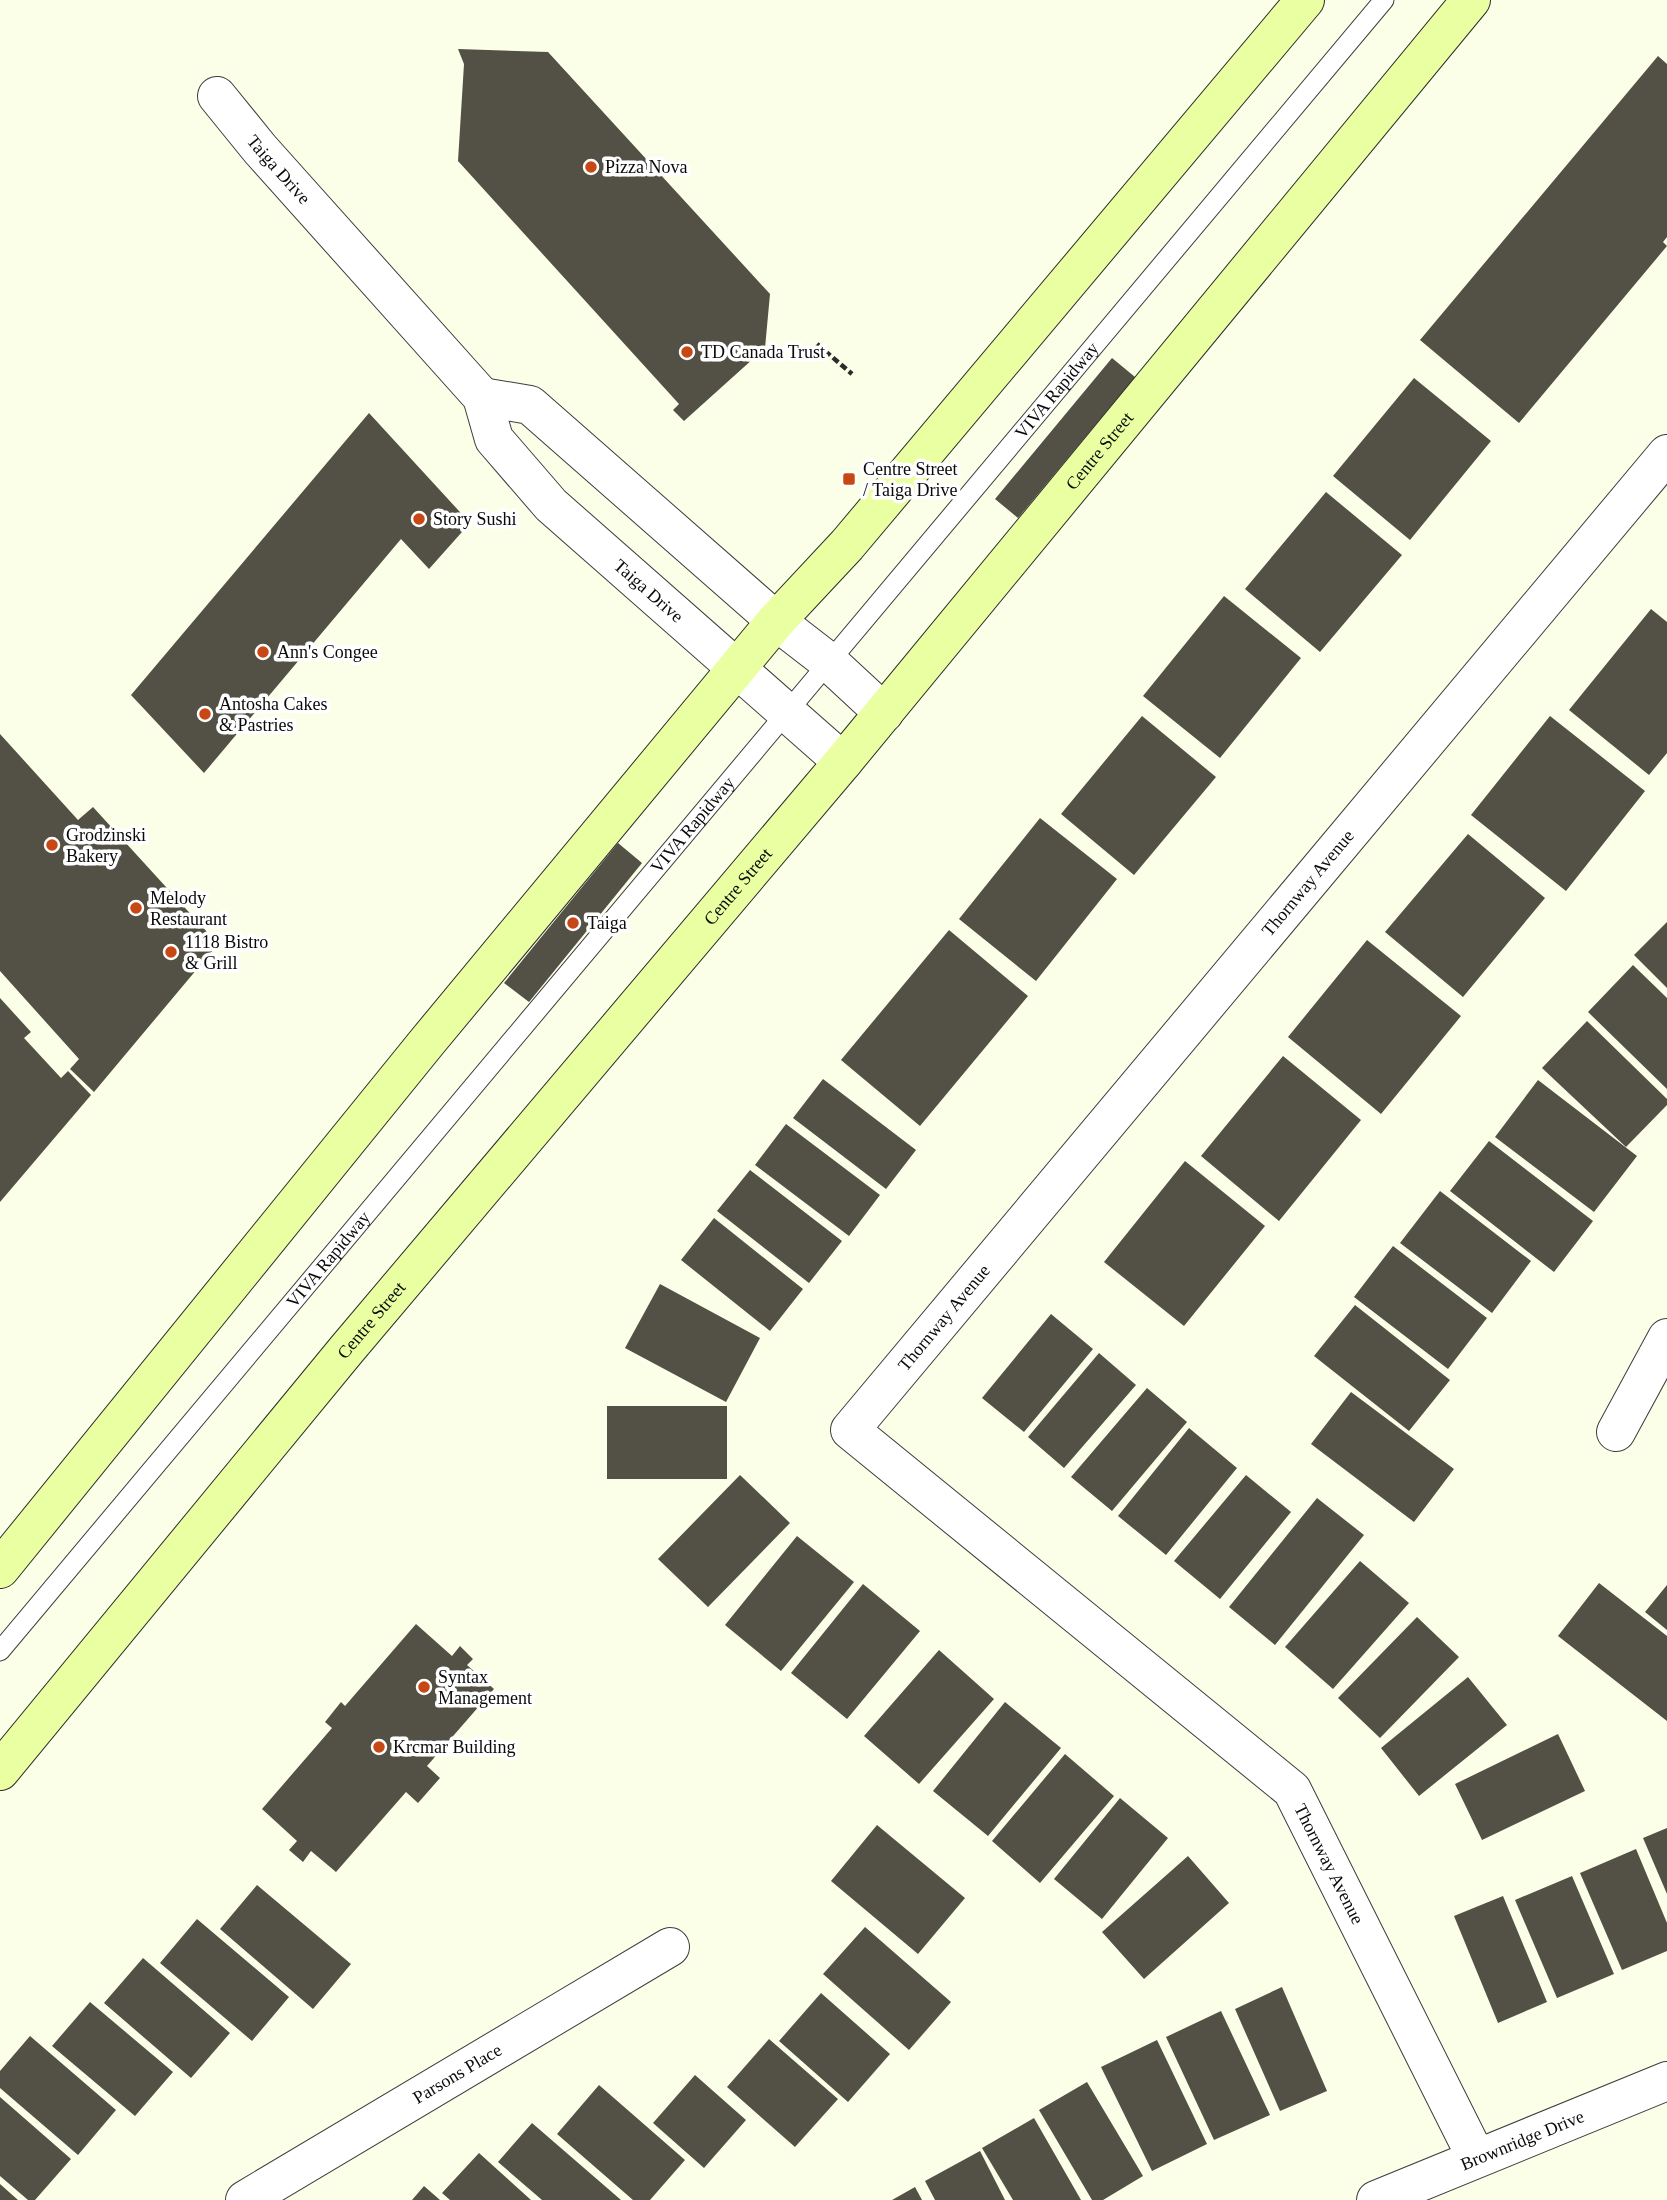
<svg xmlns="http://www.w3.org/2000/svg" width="1667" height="2200" font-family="Georgia,serif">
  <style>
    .building { fill: #535045 }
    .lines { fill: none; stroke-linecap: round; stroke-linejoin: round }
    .service-casing { stroke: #3d3d3d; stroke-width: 21 }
    .minor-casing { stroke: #3d3d3d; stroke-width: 40 }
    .tertiary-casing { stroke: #3d3d3d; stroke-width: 40 }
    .secondary-casing { stroke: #2c2c2c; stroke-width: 40 }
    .path { stroke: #2c2c2c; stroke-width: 4.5; stroke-dasharray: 7 3.5; stroke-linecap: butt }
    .service { stroke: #fff; stroke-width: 19 }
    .minor { stroke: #fff; stroke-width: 38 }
    .tertiary { stroke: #fff; stroke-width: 38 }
    .secondary { stroke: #eaffa2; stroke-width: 38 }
    .poi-dot { fill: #c74815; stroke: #fff; stroke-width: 2.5 }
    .labels { text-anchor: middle; stroke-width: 7; stroke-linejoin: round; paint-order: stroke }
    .poi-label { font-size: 18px; fill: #0a0a0a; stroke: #fff; text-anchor: start }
    .street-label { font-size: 18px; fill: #0a0a0a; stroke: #fff }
  </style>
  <rect width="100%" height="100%" fill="#fcffe7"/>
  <path class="building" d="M458,49L548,52L770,294L765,348L684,421L673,410L679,404L458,161L464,64Z
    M1658,56L1667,64V237L1663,242L1667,246L1519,423L1420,340Z
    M1112,358L1135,377L1018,518L995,499Z
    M1414,378L1491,441L1410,540L1333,476Z
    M369,413L470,523L429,569L401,539L204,773L131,695Z
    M1326,492L1402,555L1320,652L1245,589Z
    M1224,596L1301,658L1220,758L1143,696Z
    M1651,609L1667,622V753L1649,775L1569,710Z
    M1142,716L1216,777L1134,875L1061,814Z
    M1550,716L1645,791L1566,891L1471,815Z
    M0,734L78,820L93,807L218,944L94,1092L70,1069L79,1059L0,971Z
    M1040,818L1117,879L1036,981L959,919Z
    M1468,834L1545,898L1463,997L1385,932Z
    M618,843L642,863L529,1002L504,983Z
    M1667,922V988L1634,955Z
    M949,930L1028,996L920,1126L841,1060Z
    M1367,940L1461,1016L1381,1114L1288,1037Z
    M1633,965L1667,998V1089L1588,1012Z
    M0,998L31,1032L24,1038L61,1078L68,1071L91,1095L0,1202Z
    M1587,1021L1667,1099V1105L1626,1147L1542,1068Z
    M1283,1056L1361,1120L1279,1221L1201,1156Z
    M823,1079L916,1150L886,1189L793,1118Z
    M1538,1080L1637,1156L1594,1212L1495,1137Z
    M786,1124L880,1195L849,1236L755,1165Z
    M1489,1141L1593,1221L1554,1272L1450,1191Z
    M1185,1161L1265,1226L1184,1326L1104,1262Z
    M750,1170L842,1241L809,1283L717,1211Z
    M1440,1191L1531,1261L1492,1313L1400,1243Z
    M714,1218L803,1289L770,1331L681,1260Z
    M1393,1246L1487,1318L1448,1369L1354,1297Z
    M660,1284L760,1338L726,1402L625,1348Z
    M1355,1305L1450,1380L1409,1431L1314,1356Z
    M1051,1314L1093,1349L1024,1432L982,1398Z
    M1099,1353L1136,1385L1064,1468L1028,1437Z
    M1147,1388L1187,1422L1112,1511L1071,1477Z
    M1351,1392L1454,1469L1414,1522L1311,1444Z
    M607,1406H727V1479H607Z
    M1189,1428L1237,1468L1166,1555L1118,1516Z
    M740,1475L790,1523L708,1607L658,1559Z
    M1246,1475L1291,1512L1220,1599L1174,1561Z
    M1317,1498L1364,1535L1275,1645L1229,1607Z
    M797,1536L854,1582L781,1671L725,1625Z
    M1360,1561L1409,1603L1333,1689L1285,1647Z
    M1599,1583L1667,1636V1721L1558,1636Z
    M863,1584L920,1631L847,1719L791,1673Z
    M1667,1585V1630L1645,1612Z
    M1417,1617L1459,1657L1380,1738L1338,1698Z
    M416,1624L452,1656L460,1646L473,1659L467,1665L494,1689L427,1766L440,1778L418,1803L406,1792L336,1872L311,1851L303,1862L289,1850L297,1841L262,1809L332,1728L325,1722L341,1702L345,1706Z
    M939,1650L994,1699L919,1784L864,1736Z
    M1468,1677L1507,1725L1419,1796L1381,1748Z
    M1005,1702L1061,1748L988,1836L933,1791Z
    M1558,1734L1585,1791L1482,1840L1455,1784Z
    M1065,1754L1114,1796L1040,1883L992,1841Z
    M1120,1798L1168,1838L1102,1919L1054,1879Z
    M877,1825L965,1898L918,1954L831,1881Z
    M1667,1828V1894L1643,1838Z
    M1636,1849L1667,1923V1951L1622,1970L1580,1873Z
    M1188,1856L1229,1903L1144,1979L1102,1932Z
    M1572,1876L1614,1974L1557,1998L1515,1900Z
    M257,1885L351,1964L313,2009L220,1929Z
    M1503,1896L1547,2002L1498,2023L1454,1916Z
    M197,1919L289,1997L252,2041L160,1963Z
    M865,1927L951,2002L909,2050L823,1974Z
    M143,1958L230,2033L191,2078L104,2003Z
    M1282,1987L1327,2091L1280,2111L1235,2009Z
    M821,1993L890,2054L848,2102L779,2041Z
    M90,2002L173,2072L135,2116L52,2046Z
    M1221,2011L1270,2115L1214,2140L1166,2037Z
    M30,2036L116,2110L78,2155L0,2088V2071Z
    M769,2039L838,2099L795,2147L727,2087Z
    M1157,2040L1207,2144L1152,2171L1101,2067Z
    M695,2075L746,2120L704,2168L653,2123Z
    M1087,2082L1143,2176L1103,2200H1092L1039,2110Z
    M599,2085L685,2160L650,2200H633L557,2134Z
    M0,2097L71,2159L35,2200H28L0,2176Z
    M1034,2118L1081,2200H1013L982,2148Z
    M532,2123L621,2200H542L498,2162Z
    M980,2151L1005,2200H935L925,2181Z
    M479,2153L531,2200H450L442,2193Z
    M0,2184L18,2200H0Z
    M424,2186L440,2200H412Z
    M915,2187L922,2200H892Z"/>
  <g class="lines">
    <defs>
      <g id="service">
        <path id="s1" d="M0,1651L1384,0"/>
      </g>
      <g id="minor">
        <path id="s2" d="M217,96L260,149L482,397L494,439L551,505L843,762"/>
        <path d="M482,397L530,405L776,621L829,662L884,713"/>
        <path d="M1616,1432L1667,1338"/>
        <path id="s3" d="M1476,2157L1292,1790L850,1430L1667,454"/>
        <path id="s4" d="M245,2200L670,1947"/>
      </g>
      <g id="tertiary">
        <path id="s5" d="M1376,2200L1667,2081"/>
      </g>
      <g id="secondary">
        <path d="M0,1569L427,1042L776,621L847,545L1305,0"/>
        <path id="s6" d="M0,1771L347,1349L843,762L1471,0"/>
      </g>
    </defs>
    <use href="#service" class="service-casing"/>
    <use href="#minor" class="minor-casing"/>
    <use href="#tertiary" class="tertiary-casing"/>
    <use href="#secondary" class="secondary-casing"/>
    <path class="path" d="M817,344L852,374"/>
    <use href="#service" class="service"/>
    <use href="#minor" class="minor"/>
    <use href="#tertiary" class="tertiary"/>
    <use href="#secondary" class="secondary"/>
  </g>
  <g class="poi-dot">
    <circle cx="591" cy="167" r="7"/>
    <circle cx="687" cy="352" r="7"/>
    <rect x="842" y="472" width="14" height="14" rx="3.5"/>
    <circle cx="419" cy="519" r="7"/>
    <circle cx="263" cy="652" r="7"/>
    <circle cx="205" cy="714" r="7"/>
    <circle cx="52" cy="845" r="7"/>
    <circle cx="136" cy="908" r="7"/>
    <circle cx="573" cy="923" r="7"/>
    <circle cx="171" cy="952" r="7"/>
    <circle cx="424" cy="1687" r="7"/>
    <circle cx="379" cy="1747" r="7"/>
  </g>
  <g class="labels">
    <g class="poi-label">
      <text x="605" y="173">Pizza Nova</text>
      <text x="701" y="358">TD Canada Trust</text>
      <text x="863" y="475">Centre Street<tspan x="863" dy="21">/ Taiga Drive</tspan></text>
      <text x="433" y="525">Story Sushi</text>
      <text x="277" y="658">Ann's Congee</text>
      <text x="219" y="710">Antosha Cakes<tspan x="219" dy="21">&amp; Pastries</tspan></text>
      <text x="66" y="841">Grodzinski<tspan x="66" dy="21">Bakery</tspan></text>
      <text x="150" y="904">Melody<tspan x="150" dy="21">Restaurant</tspan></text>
      <text x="587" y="929">Taiga</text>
      <text x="185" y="948">1118 Bistro<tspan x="185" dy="21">&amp; Grill</tspan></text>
      <text x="438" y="1683">Syntax<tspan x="438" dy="21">Management</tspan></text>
      <text x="393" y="1753">Krcmar Building</text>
    </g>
    <g class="street-label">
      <text dy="6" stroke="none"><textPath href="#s2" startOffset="96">Taiga Drive</textPath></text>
      <text dy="6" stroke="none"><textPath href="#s1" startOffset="1645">VIVA Rapidway</textPath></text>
      <text dy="6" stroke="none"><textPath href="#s6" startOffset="1718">Centre Street</textPath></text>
      <text dy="6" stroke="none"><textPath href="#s2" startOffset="662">Taiga Drive</textPath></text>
      <text dy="6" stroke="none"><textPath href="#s1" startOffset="1078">VIVA Rapidway</textPath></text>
      <text dy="6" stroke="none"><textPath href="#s3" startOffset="1694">Thornway Avenue</textPath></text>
      <text dy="6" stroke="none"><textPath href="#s6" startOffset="1152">Centre Street</textPath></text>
      <text dy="6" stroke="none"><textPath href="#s1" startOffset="511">VIVA Rapidway</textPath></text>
      <text dy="6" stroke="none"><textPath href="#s3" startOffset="1127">Thornway Avenue</textPath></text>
      <text dy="6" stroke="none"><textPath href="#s6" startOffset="584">Centre Street</textPath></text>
      <text transform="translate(1329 1864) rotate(63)" y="6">Thornway Avenue</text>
      <text dy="6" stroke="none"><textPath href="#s4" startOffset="247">Parsons Place</textPath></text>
      <text dy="6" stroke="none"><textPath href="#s5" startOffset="158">Brownridge Drive</textPath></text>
    </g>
  </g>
</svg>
